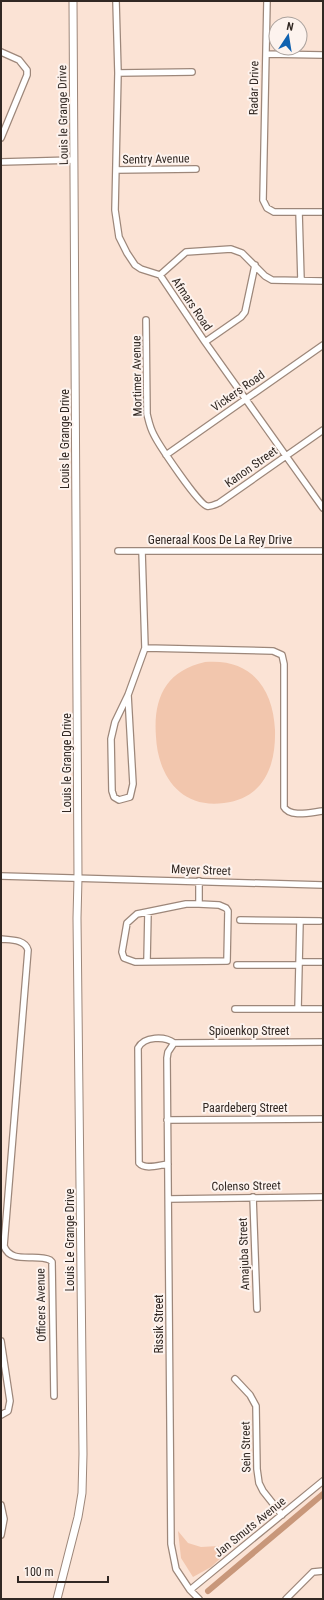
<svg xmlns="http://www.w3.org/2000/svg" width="324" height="1600" font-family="'Roboto Condensed',sans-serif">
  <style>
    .green { fill: #f2c6ad }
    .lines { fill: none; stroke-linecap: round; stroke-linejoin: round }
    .canal { stroke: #c8977a; stroke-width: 6 }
    .minor-casing { stroke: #9d877a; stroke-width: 8 }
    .major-casing { stroke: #9d877a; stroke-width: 9 }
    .minor { stroke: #fff; stroke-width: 5.5 }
    .major { stroke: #fff; stroke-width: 7 }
    .labels { text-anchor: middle; stroke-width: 4; stroke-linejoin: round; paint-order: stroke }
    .street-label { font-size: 12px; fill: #312823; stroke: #fdf3ee }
  </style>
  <rect width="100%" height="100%" fill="#fbe3d5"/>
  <path class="green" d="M205,662C251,658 273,688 275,730C276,766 264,798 224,803C180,809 158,775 156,737C153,699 165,671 205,662Z
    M178,1531L188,1543L201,1547L235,1545L211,1567L193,1577L181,1558Z"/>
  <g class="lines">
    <path class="canal" d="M208,1591L323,1494"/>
    <defs>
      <path id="minor" d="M116,1L118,73L115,210L119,237L127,253L135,265L141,269L160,275L205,342L323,508
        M267,1L263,200L267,208L274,212H323
        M1,52L19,60L27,70V75L1,138
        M266,54L323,55
        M118,73L192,72
        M1,162L74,160
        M116,170L196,169
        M299,212L301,280
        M160,275L186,252L231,249L242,253L265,276L272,280L323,281
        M146,320L147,414C149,422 150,428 154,435C159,445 199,505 207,506C211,507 216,504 219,503L323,430
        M205,342L241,317L245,312L255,265
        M166,455L323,345
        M118,551H323
        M142,551L145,648L273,651L282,655L284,664V807C290,818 312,812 323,811
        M128,695L133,784L130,797L119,800L114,797L112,791L111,739L115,722L128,695L145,648
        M1,876L323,885
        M199,881V904H186L137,914L127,923L122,952L124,958L135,962L227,961L228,911L226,908L219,905L199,904
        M240,920L320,921
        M1,939C10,940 25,939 28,950L4,1246C11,1265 36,1253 50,1260L52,1262L54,1396
        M147,961L148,912
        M300,962H323
        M237,965H298
        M235,1009H323
        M298,1009L300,921
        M174,1043L168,1052L167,1058L171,1544L176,1569L190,1590L199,1599
        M174,1043L323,1042
        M167,1120L323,1119
        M168,1164C159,1165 145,1170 139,1163L138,1048C144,1036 165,1036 174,1043
        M253,1197L257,1309
        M169,1199L323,1197
        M1,1341L10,1401L8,1411L1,1415
        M235,1379L250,1395L256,1406L257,1469L259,1483L263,1491L282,1515
        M1,1505L4,1519L1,1535
        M190,1590L323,1481
        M286,1599L313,1572L323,1571"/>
      <path id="major" d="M57,1599L78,1517L82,1493L83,1454L77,918L78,878L73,1"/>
    </defs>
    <use href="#minor" class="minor-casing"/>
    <use href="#major" class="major-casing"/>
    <use href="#minor" class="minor"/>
    <use href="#major" class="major"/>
  </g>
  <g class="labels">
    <g class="street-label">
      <text transform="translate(254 88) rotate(-89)" y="4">Radar Drive</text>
      <text transform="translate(63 115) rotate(-91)" y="4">Louis le Grange Drive</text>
      <text transform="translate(156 159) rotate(-1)" y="4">Sentry Avenue</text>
      <text transform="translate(192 304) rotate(56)" y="4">Afmars Road</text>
      <text transform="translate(137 376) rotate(-91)" y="4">Mortimer Avenue</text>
      <text transform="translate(238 391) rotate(-35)" y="4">Vickers Road</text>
      <text transform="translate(65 439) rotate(-90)" y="4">Louis le Grange Drive</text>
      <text transform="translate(251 467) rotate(-35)" y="4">Kanon Street</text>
      <text x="220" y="544">Generaal Koos De La Rey Drive</text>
      <text transform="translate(67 763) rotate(-90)" y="4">Louis le Grange Drive</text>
      <text transform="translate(201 870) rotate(2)" y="4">Meyer Street</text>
      <text x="249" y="1035">Spioenkop Street</text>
      <text x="245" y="1112">Paardeberg Street</text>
      <text transform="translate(246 1186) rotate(-1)" y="4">Colenso Street</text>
      <text transform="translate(70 1240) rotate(-90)" y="4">Louis Le Grange Drive</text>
      <text transform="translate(244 1254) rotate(-92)" y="4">Amajuba Street</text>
      <text transform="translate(41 1305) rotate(-91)" y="4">Officers Avenue</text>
      <text transform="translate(159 1324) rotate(-90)" y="4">Rissik Street</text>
      <text transform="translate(246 1447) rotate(-91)" y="4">Sein Street</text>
      <text transform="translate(250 1527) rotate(-39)" y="4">Jan Smuts Avenue</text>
    </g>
  </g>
  <rect width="324" height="1600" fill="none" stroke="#312823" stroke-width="4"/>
  <g transform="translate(288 36) rotate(12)"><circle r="19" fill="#fdf3ee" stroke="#aba29d"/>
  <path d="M0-3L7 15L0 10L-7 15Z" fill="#1062b0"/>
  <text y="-6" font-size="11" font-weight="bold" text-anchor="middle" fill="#312823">N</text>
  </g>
  <path d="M18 1576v6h90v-6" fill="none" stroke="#312823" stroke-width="2"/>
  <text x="24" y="1576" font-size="12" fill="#312823" stroke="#fdf3ee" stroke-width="3" paint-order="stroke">100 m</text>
</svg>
